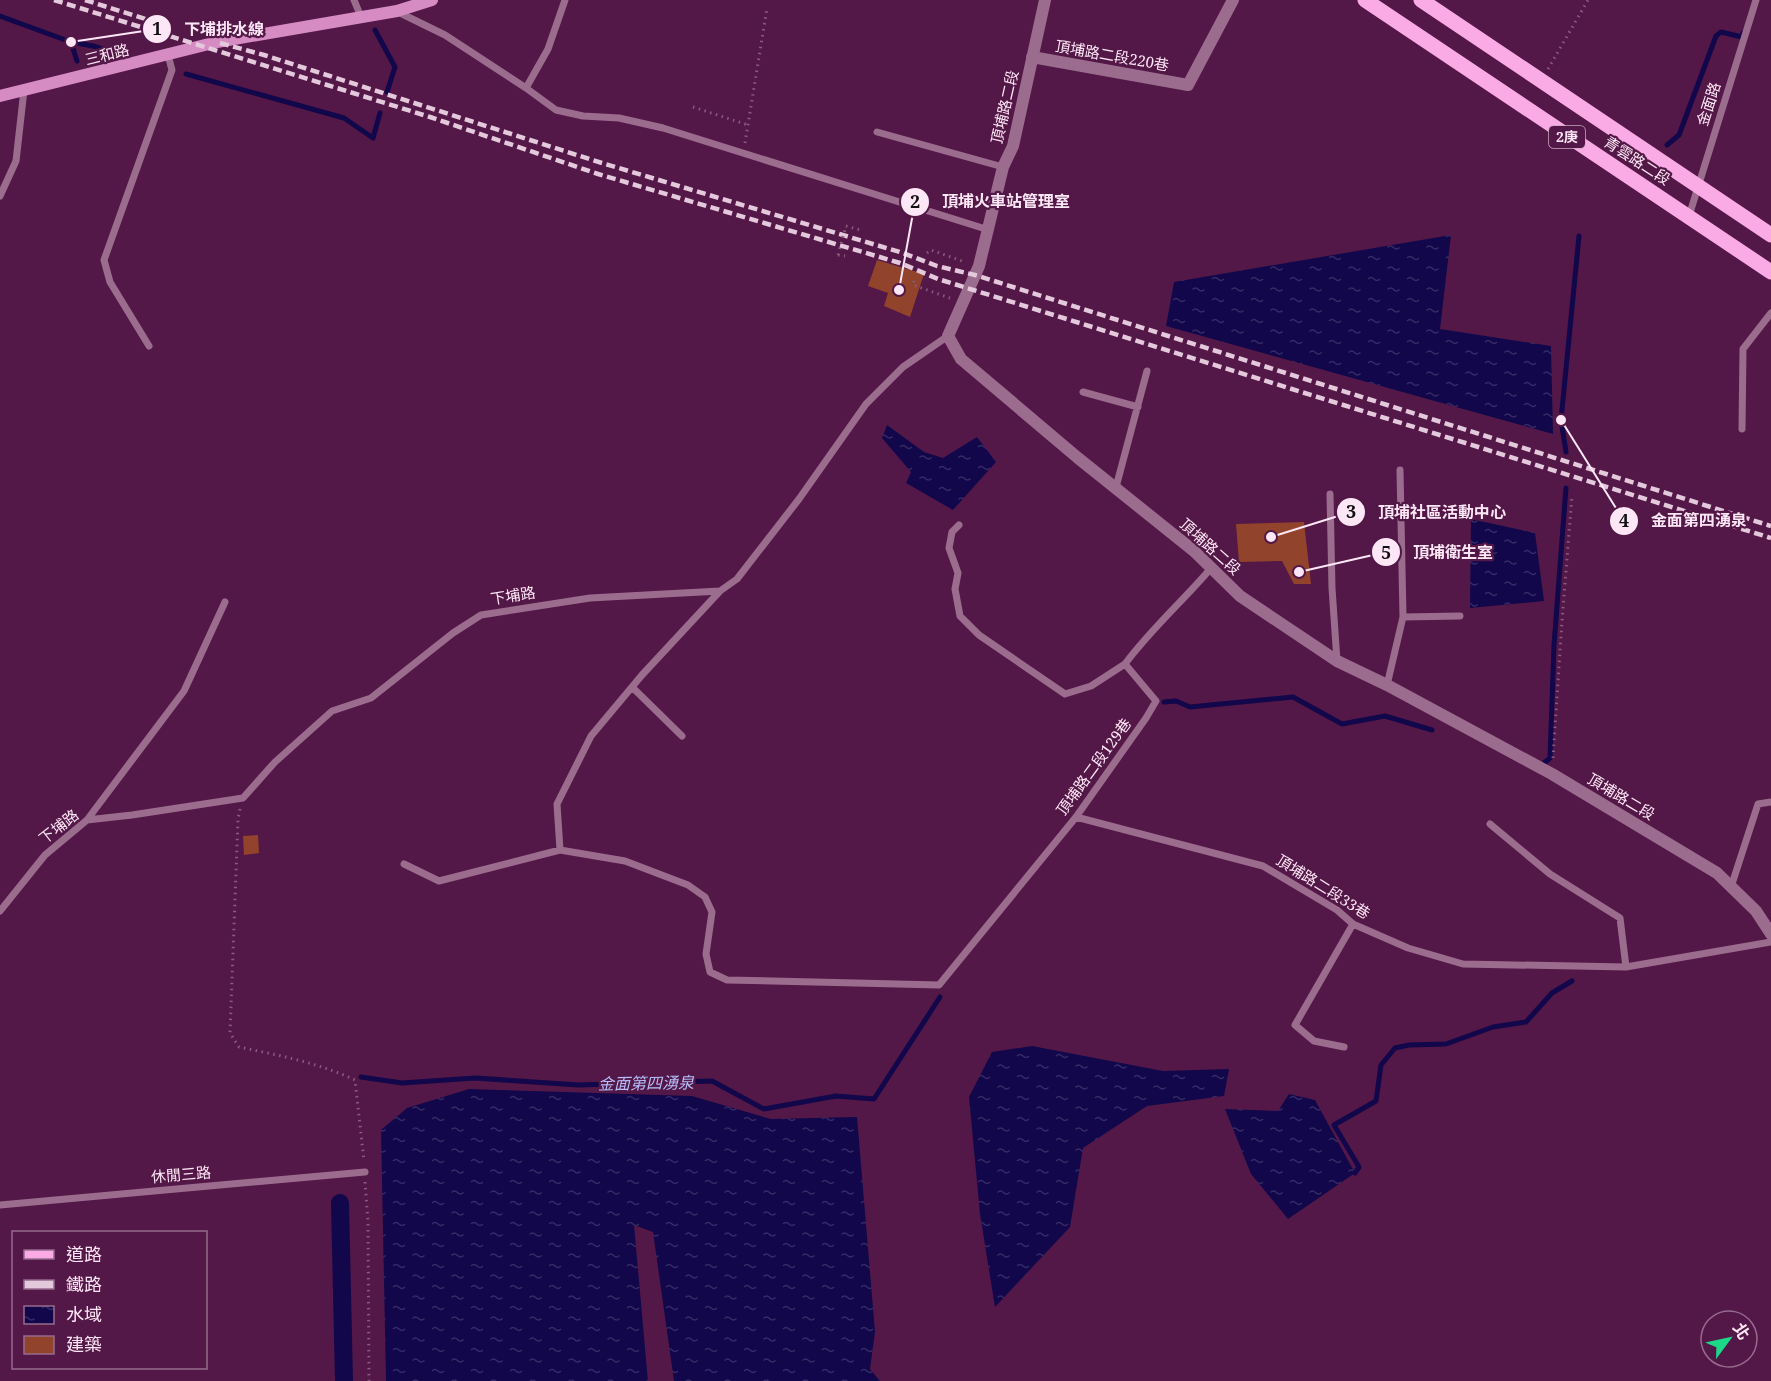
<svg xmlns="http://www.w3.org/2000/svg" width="1771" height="1381" font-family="'Noto Serif','Noto Sans TC',serif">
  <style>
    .water { fill: url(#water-ripples) }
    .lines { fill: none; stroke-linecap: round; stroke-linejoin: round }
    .stream { stroke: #11074a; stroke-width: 5 }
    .canal { stroke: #11074a; stroke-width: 18 }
    .building { fill: #92432b }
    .path { stroke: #8a5b80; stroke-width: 3; stroke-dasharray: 1.5 4.5; stroke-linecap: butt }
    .service { stroke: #9c6c8f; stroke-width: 7 }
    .minor { stroke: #9c6c8f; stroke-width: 12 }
    .secondary { stroke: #d78bc3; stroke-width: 12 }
    .primary { stroke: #faaae4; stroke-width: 15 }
    .rail { stroke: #e4c8dc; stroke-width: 4.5; stroke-dasharray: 9 4.5; stroke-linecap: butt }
    .path-bridge { stroke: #8a5b80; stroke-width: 3; stroke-dasharray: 1.5 4.5; stroke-linecap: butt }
    .labels { text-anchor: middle; stroke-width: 4.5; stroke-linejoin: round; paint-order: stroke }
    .shield { fill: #531847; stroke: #caa9c2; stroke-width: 1.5 }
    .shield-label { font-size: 14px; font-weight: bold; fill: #fde7f6 }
    .street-label { font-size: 15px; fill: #fde7f6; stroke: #531847 }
    .water-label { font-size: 16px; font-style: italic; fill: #b6bffc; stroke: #531847 }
    .leader { fill: none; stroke: #fde7f6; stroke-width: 2 }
    .callout-dot { fill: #fde7f6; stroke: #531847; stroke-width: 2 }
    .mark-label { font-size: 18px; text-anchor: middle; font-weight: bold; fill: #111 }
    .callout-label { font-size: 16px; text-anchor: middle; font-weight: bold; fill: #fde7f6; stroke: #531847; stroke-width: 4.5; stroke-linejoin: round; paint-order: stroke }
  </style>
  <defs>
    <pattern id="water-ripples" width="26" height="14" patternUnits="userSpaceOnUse" patternTransform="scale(1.5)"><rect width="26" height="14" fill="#11074a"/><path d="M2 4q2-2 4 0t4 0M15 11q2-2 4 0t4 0" fill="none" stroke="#352b65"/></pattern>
  </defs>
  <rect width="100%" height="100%" fill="#531847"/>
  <path class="water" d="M1451,235L1440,329L1551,346L1553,434L1166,326L1174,282Z
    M887,425L924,452L943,458L977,437L996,462L953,510L906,483L911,472L882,438Z
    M1471,519L1535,533L1544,601L1470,608Z
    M1032,1046L1163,1071L1229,1069L1224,1096L1147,1106L1083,1148L1070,1227L995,1307L980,1214L969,1097L992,1052Z
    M469,1089L692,1096L771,1119L857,1117L875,1332L870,1369L880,1381H674L653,1232L634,1225L648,1381H386L381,1130L407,1108Z
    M1289,1094L1315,1100L1355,1173L1288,1219L1251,1174L1225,1109L1278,1111Z"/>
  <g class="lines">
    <path class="stream" d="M0,16L71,42L93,46L119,54
      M375,30L395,67L387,92
      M71,42L77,61
      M186,74L344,118L373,138L380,113
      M1667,145L1679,135L1716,36L1721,32L1742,37L1743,33
      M1566,452L1561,420L1579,236
      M1164,702L1176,701L1190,707L1293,697L1342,724L1385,716L1432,730
      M1543,764L1550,758L1554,645L1566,488
      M361,1077L402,1083L475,1078L578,1085L712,1081L764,1109L836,1096L874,1099L940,997
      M1355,1173L1359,1167L1334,1125L1376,1101L1381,1065L1395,1048L1409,1045L1446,1044L1493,1027L1526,1022L1552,993L1572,981"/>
    <path class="canal" d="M340,1203L344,1381"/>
  </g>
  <path class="building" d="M877,260L924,274L910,317L884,306L888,293L868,286Z
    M1304,522L1311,584H1294L1282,561L1239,562L1236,524Z
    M258,835L259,853L244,855L243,836Z"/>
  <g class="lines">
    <path class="path" d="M1548,69L1588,0
      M693,107L748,125
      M745,143L767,8
      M846,226L860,230
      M927,253L931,250L965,262
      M838,255L845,256
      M914,281L913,285L950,298
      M1553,758L1562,621L1572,496
      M240,809L238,819L230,1033L239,1047C278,1055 319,1063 355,1080L364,1161
      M365,1182L368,1221L369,1381"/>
    <path class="service" d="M354,0L361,17
      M398,12L445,35L526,88L556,110L583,116L619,118L663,128L989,230
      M526,88L548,49L565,0
      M877,132L1003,167
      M0,196L16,161L24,90
      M1689,216L1756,0
      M149,346L110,282L104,260L172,70L168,55
      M1083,392L1138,407
      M1742,429L1743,349L1771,313
      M1116,487L1147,371
      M1330,494L1332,588L1337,661
      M959,525L952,532L949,548L958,573L955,589L960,616L979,635L1065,694L1091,686L1125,664
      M1403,617L1460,616
      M1387,685L1403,617L1400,470
      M632,687L682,736
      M1076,817L1263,866L1337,910L1353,924L1408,948L1463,964L1626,967L1771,942
      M87,820L184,691L225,602
      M1490,824L1550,874L1620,918L1626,967
      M560,850L557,804L591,736L642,675L720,591
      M404,864L439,881L560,850L625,861L688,885L705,897L712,912L706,954L710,972L727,980L939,985L1076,817L1146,718L1156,701L1125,664C1151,629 1184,600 1212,567
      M1731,887L1758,804L1771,802
      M0,911L45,855L87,820L132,815L243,798L275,762L332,711L371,698L453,633L481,615L590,598L720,591L737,579L799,499L866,404L903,367L948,336
      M1344,1047L1314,1041L1295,1025L1353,924
      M0,1205L365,1172"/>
    <path class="minor" d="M1045,0L1013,146L1003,167L979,266L948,336L961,359L1078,458L1194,551L1240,596L1337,661L1387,685L1552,774L1717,873L1756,911L1771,934
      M1032,57L1188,85L1233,0"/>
    <path class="secondary" d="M0,96L217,42L397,11L432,0"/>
    <path class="primary" d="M1365,0L1771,272
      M1421,0L1771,235"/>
    <path class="rail" d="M54,0L430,117L598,174L900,263L938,279L1771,538
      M85,0L171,27
      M220,43L264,55L602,163L903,253L937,266L975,275L1771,526"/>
    <path class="path-bridge" d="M838,255L846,226"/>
  </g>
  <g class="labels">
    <rect class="shield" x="1549" y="126" width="36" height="22" rx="4.5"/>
    <g class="shield-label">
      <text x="1567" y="142">2庚</text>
    </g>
    <g class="street-label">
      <text transform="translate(107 55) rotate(-14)" y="5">三和路</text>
      <text transform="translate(1112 56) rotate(10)" y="5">頂埔路二段220巷</text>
      <text transform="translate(1709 104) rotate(-72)" y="5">金面路</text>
      <text transform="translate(1005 107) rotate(-77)" y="5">頂埔路二段</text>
      <text transform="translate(1637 161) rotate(33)" y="5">青雲路二段</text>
      <text transform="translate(1210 547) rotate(42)" y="5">頂埔路二段</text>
      <text transform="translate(513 596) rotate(-9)" y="5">下埔路</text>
      <text transform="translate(1094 767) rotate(-54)" y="5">頂埔路二段129巷</text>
      <text transform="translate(1621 797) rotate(31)" y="5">頂埔路二段</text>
      <text transform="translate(59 827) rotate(-38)" y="5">下埔路</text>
      <text transform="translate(1323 887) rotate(32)" y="5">頂埔路二段33巷</text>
      <text transform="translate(181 1175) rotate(-5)" y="5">休閒三路</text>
    </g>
    <g class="water-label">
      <text transform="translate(646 1083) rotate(-1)" y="6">金面第四湧泉</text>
    </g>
  </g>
  <path class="leader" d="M71 42L157 29M899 290L915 202M1271 537L1351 512M1561 420L1624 521M1299 572L1386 552"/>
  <g class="callout-dot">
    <circle cx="71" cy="42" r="6"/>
    <circle cx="899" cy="290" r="6"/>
    <circle cx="1271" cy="537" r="6"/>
    <circle cx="1561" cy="420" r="6"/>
    <circle cx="1299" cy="572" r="6"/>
    <circle cx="157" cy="29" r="15"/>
    <circle cx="915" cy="202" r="15"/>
    <circle cx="1351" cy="512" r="15"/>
    <circle cx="1624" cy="521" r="15"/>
    <circle cx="1386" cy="552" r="15"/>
  </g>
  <g class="mark-label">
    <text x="157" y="35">1</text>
    <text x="915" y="208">2</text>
    <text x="1351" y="518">3</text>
    <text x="1624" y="527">4</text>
    <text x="1386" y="559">5</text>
  </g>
  <g class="callout-label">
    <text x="224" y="35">下埔排水線</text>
    <text x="1006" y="207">頂埔火車站管理室</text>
    <text x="1442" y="518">頂埔社區活動中心</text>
    <text x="1699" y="526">金面第四湧泉</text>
    <text x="1453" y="558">頂埔衛生室</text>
  </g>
  <rect x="12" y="1231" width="195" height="138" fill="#531847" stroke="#976b8d" stroke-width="1.5"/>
  <rect x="24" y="1250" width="30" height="9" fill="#faaae4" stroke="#976b8d" stroke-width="1.5"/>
  <text x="66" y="1261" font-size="18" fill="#fde7f6">道路</text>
  <rect x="24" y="1280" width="30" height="9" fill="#e4c8dc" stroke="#976b8d" stroke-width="1.5"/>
  <text x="66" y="1291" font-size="18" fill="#fde7f6">鐵路</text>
  <rect x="24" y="1306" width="30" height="18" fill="url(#water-ripples)" stroke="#976b8d" stroke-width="1.5"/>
  <text x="66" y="1321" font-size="18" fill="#fde7f6">水域</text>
  <rect x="24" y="1336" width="30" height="18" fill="#92432b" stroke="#976b8d" stroke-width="1.5"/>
  <text x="66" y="1351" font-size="18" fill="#fde7f6">建築</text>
  <g transform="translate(1729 1339) rotate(57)"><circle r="28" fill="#531847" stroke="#976b8d" stroke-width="1.5"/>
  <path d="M0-4.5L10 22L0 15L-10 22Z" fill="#1cd988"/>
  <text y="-9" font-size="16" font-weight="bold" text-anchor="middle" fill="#fde7f6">北</text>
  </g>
</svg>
